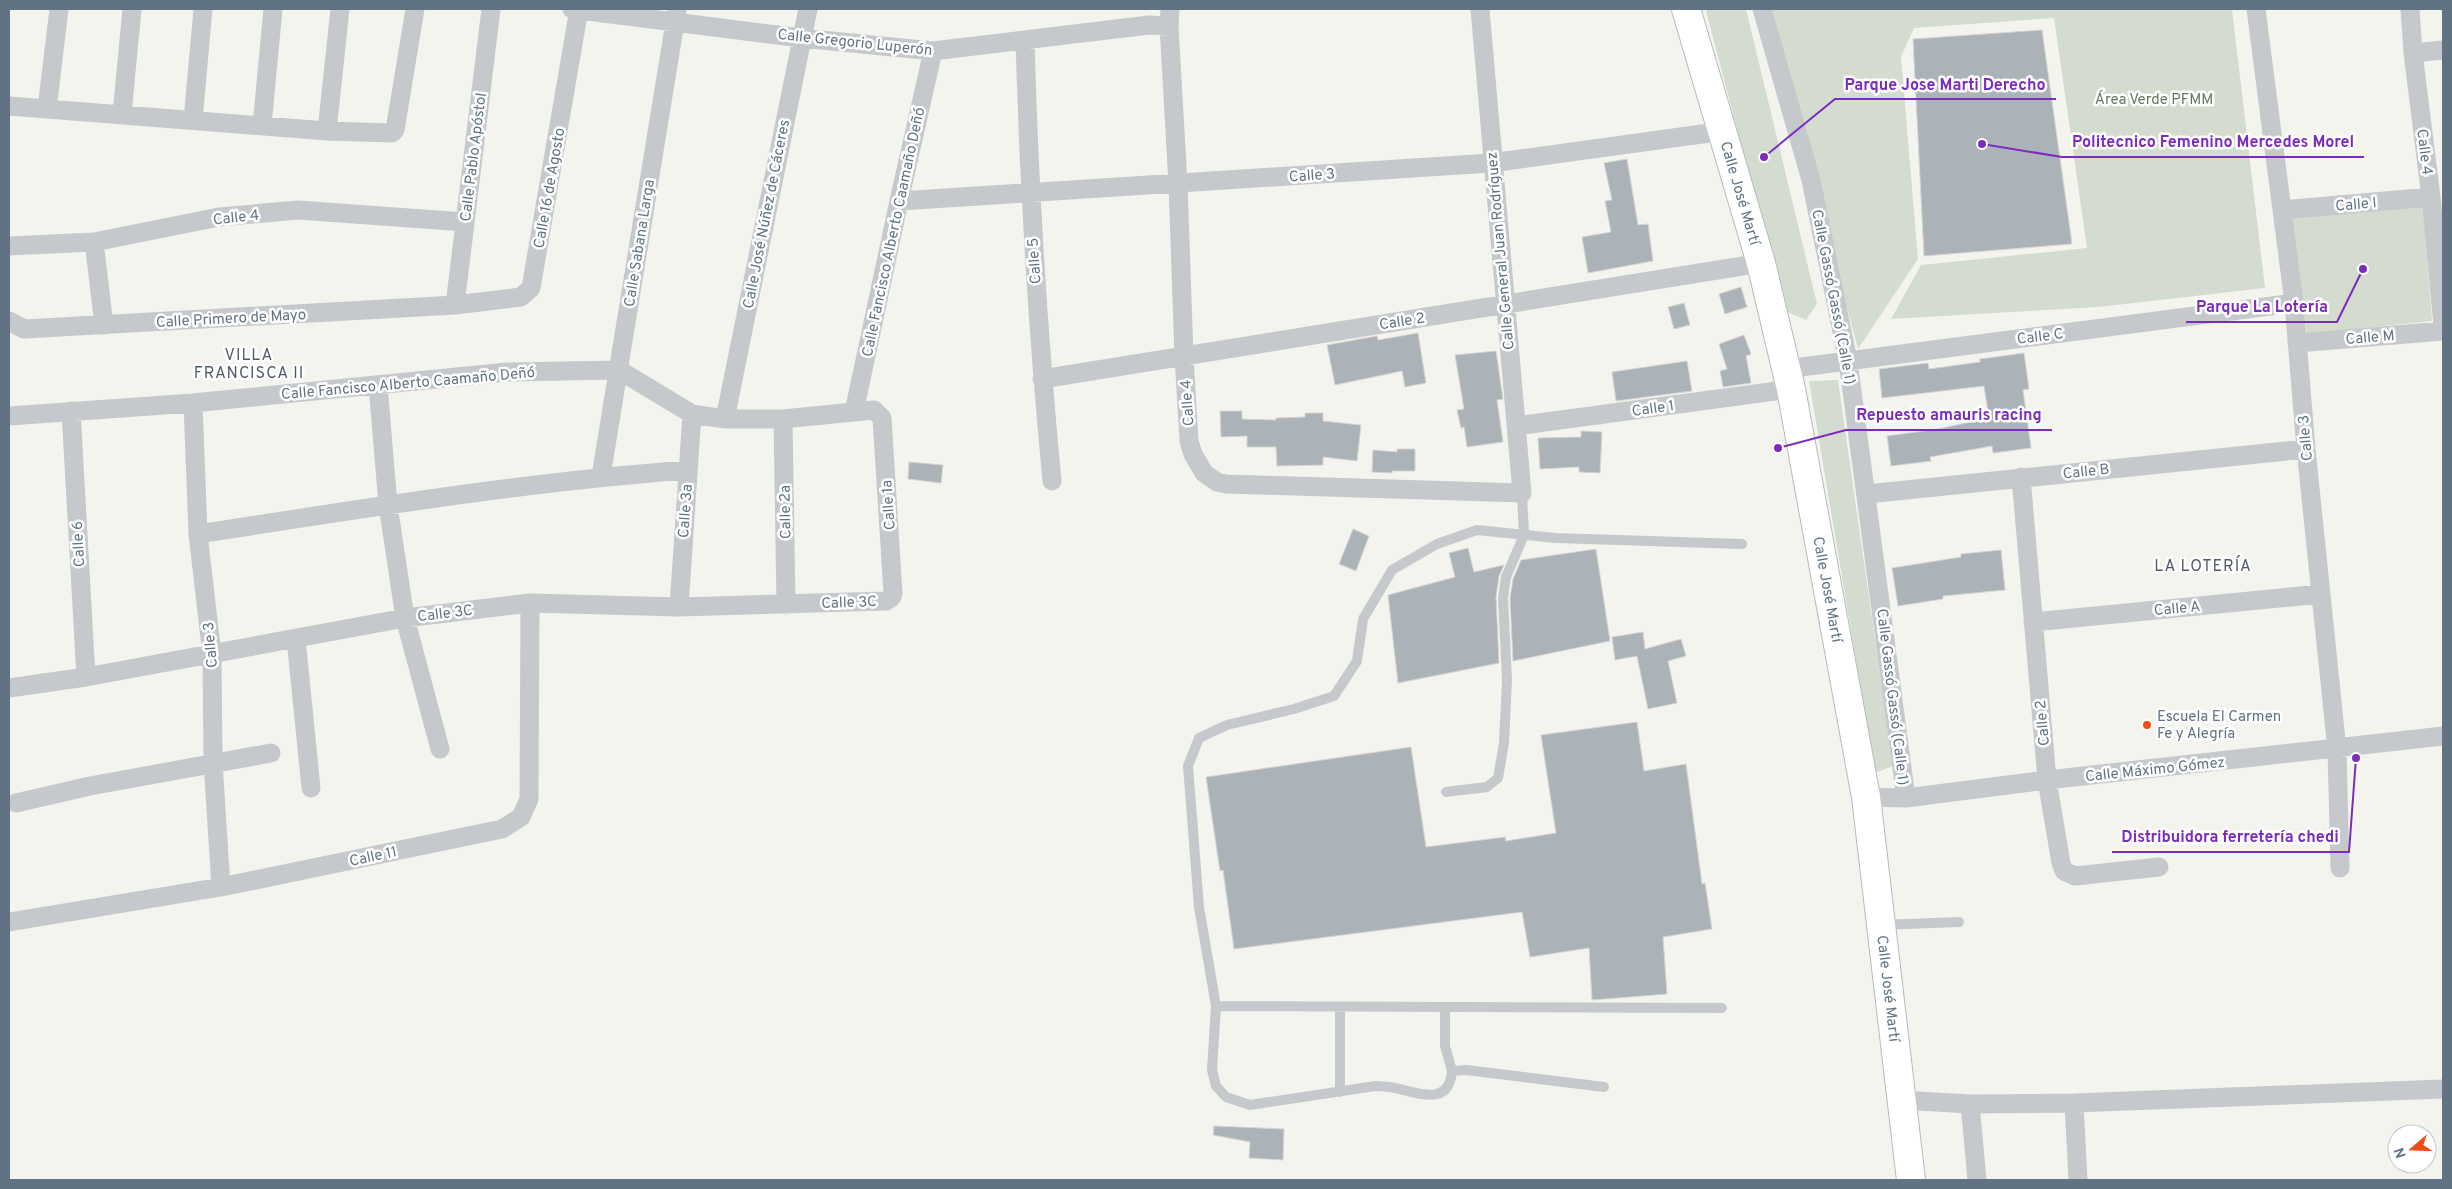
<svg xmlns="http://www.w3.org/2000/svg" width="2452" height="1189" font-family="Overpass,sans-serif">
  <style>
    .green { fill: #d4dcd0 }
    .building { fill: #abb3b8; stroke: #d5d5d2 }
    .lines { fill: none; stroke-linecap: round; stroke-linejoin: round }
    .secondary-casing { stroke: #b5babf; stroke-width: 30 }
    .lane { stroke: #c6c9cc; stroke-width: 10 }
    .street { stroke: #c6c9cc; stroke-width: 19 }
    .secondary { stroke: #fff; stroke-width: 28 }
    .poi-dot { fill: #f04d14; stroke: #fff; stroke-width: 2 }
    .labels { text-anchor: middle; stroke-width: 5; stroke-linejoin: round; paint-order: stroke }
    .street-label { font-size: 15px; fill: #617383; stroke: #fff }
    .park-label { font-size: 15px; fill: #647a60; stroke: #fff }
    .poi-label { font-size: 15px; fill: #617383; stroke: #fff; text-anchor: start }
    .neighbourhood-label { font-size: 16px; letter-spacing: 1px; fill: #4f5c67; stroke: #fff }
    .leader { fill: none; stroke: #7b2cbf; stroke-width: 2 }
    .callout-dot { fill: #7b2cbf; stroke: #fff; stroke-width: 2 }
    .callout-label { font-size: 16px; text-anchor: middle; font-weight: bold; fill: #7b2cbf; stroke: #fff; stroke-width: 5; stroke-linejoin: round; paint-order: stroke }
  </style>
  <rect width="100%" height="100%" fill="#f4f4ef"/>
  <path class="green" d="M1709,9H1746L1817,304L1806,320L1785,311L1706,11Z
    M1767,9H2232L2265,288L2099,307L1891,319L1921,265L2087,248L2054,18L1914,28L1901,57L1918,259L1858,349Z
    M2423,206L2432,321L2307,334L2292,217Z
    M1838,380L1893,766L1875,773L1809,381Z"/>
  <path class="building" d="M2042,30L2072,244L1924,256L1913,39Z
    M1627,159L1638,225L1648,224L1653,261L1588,273L1582,237L1611,232L1605,201L1612,200L1604,163Z
    M1741,287L1747,307L1725,314L1719,294Z
    M1684,303L1690,325L1674,329L1668,307Z
    M1418,333L1426,383L1405,387L1402,371L1335,385L1327,345L1377,336L1378,340Z
    M1744,335L1751,354L1746,356L1751,383L1723,387L1720,371L1727,369L1719,344Z
    M1496,351L1503,399L1497,400L1503,442L1467,447L1464,427L1461,428L1457,410L1464,409L1455,355Z
    M2024,353L2029,389L2023,390L2031,448L1993,453L1992,446L1930,457L1931,461L1891,466L1887,436L1938,429L1989,418L1984,386L1882,398L1879,369L1928,363L1929,369L1980,362V359Z
    M1687,361L1692,391L1616,401L1612,372Z
    M1220,411H1242V419L1276,420V418L1305,417V413H1323V421L1361,425L1357,461L1323,457V465L1277,466L1276,447H1247V436L1221,437Z
    M1581,431L1602,432L1600,473L1579,472V467L1540,469L1538,438L1581,437Z
    M1397,449H1415V471H1392V473L1372,472L1373,450L1397,452Z
    M909,462L943,465L941,483L908,479Z
    M1353,529L1369,536L1356,571L1339,564Z
    M1468,548L1474,572L1504,565L1499,576L1496,597L1499,663L1398,683L1388,595L1455,577L1449,553Z
    M1596,549L1610,641L1513,661L1510,598L1513,579L1521,560Z
    M2001,550L2005,590L1943,596V599L1898,606L1892,568L1961,557V554Z
    M1643,632L1645,649L1681,639L1686,656L1668,661L1677,703L1648,709L1637,656L1615,660L1612,637Z
    M1637,722L1644,771L1686,764L1702,884L1705,883L1712,929L1663,937L1667,994L1592,1000L1589,948L1530,957L1522,912L1234,949L1223,870L1220,871L1206,777L1411,747L1426,847L1505,837L1506,841L1556,833L1541,735Z
    M1214,1126L1284,1129L1283,1160L1249,1158L1250,1142L1213,1135Z"/>
  <g class="lines">
    <defs>
      <g id="secondary">
        <path id="s1" d="M1686,9L1761,263L1791,389L1866,797L1911,1180"/>
      </g>
    </defs>
    <use href="#secondary" class="secondary-casing"/>
    <path class="lane" d="M1446,792L1487,787L1498,778L1504,743L1507,680L1503,598L1506,577L1524,535L1522,493
      M1881,925L1959,922
      M1216,1006L1722,1008
      M1445,1007V1046L1452,1071
      M1604,1087L1466,1070L1452,1071C1449,1108 1416,1092 1395,1088C1389,1086 1382,1087 1375,1086L1250,1105L1226,1097L1216,1086L1212,1070L1216,1006L1199,907L1188,766L1199,738L1227,725L1294,709L1334,696L1357,661L1363,619L1392,570L1437,544L1477,530L1555,538L1742,544
      M1340,1092V1007"/>
    <path class="street" d="M572,9L801,38L933,51L1149,25L1169,26
      M1170,9L1169,26L1178,184L1184,356L1189,441L1193,454L1204,473L1217,482L1226,484L1522,493L1480,9
      M1762,9L1811,180L1848,361L1906,798
      M2256,9L2294,303L2306,449L2337,750L2340,868
      M2410,9L2413,53L2431,197L2443,326
      M1025,40C1029,188 1038,334 1052,481
      M2413,53L2443,50
      M9,106L327,131L392,133L395,130L415,9
      M47,109L59,9
      M122,114L132,9
      M193,120L203,9
      M262,126L273,9
      M327,131L340,9
      M899,201L1491,163L1724,131
      M2282,210L2431,197
      M94,242L104,325
      M9,246L94,242L219,217L298,210L465,222
      M455,305L491,9
      M9,321L24,329L455,305L521,297L531,288L579,9
      M2297,343L2443,331
      M1786,369L2294,303
      M1042,379L1761,263
      M378,385L388,505L405,618L440,749
      M193,403L198,534L212,655L213,762L221,887
      M71,411L86,677
      M854,412L899,201L933,51
      M9,416L193,403L507,372L619,370L692,414L725,419H783L874,410L882,418L893,593L892,597L886,601L679,607L530,603L405,618L86,677L9,688
      M725,419L808,9
      M783,419L786,605
      M1516,426L1791,389
      M601,476L677,10
      M2021,477L2047,780L2061,863L2064,871L2075,876L2159,867
      M1867,494L2306,449
      M198,534C361,509 524,482 688,470
      M679,607L692,414
      M2033,622L2321,594
      M296,639L311,788
      M1866,797L1906,798L2047,780L2443,736
      M16,803L90,786L271,753
      M9,922L221,887L502,829L521,817L529,799L530,603
      M1900,1100L1970,1104L2074,1103L2443,1089
      M2074,1103L2078,1180
      M1970,1104L1977,1180"/>
    <use href="#secondary" class="secondary"/>
  </g>
  <circle class="poi-dot" cx="2147" cy="725" r="5"/>
  <g class="labels">
    <g class="street-label">
      <text transform="translate(855 42) rotate(6)" y="5">Calle Gregorio Luperón</text>
      <text transform="translate(2425 152) rotate(83)" y="5">Calle 4</text>
      <text transform="translate(473 157) rotate(-83)" y="5">Calle Pablo Apóstol</text>
      <text transform="translate(1312 175) rotate(-4)" y="5">Calle 3</text>
      <text transform="translate(549 188) rotate(-80)" y="5">Calle 16 de Agosto</text>
      <text dy="5" stroke="none"><textPath href="#s1" startOffset="192">Calle José Martí</textPath></text>
      <text transform="translate(2356 204) rotate(-5)" y="5">Calle I</text>
      <text transform="translate(766 214) rotate(-79)" y="5">Calle José Núñez de Cáceres</text>
      <text transform="translate(236 217) rotate(-6)" y="5">Calle 4</text>
      <text transform="translate(893 232) rotate(-78)" y="5">Calle Fancisco Alberto Caamaño Deñó</text>
      <text transform="translate(639 243) rotate(-81)" y="5">Calle Sabana Larga</text>
      <text transform="translate(1500 251) rotate(-95)" y="5">Calle General Juan Rodríguez</text>
      <text transform="translate(1034 261) rotate(-94)" y="5">Calle 5</text>
      <text transform="translate(1834 297) rotate(79)" y="5">Calle Gassó Gassó (Calle 1)</text>
      <text transform="translate(231 318) rotate(-3)" y="5">Calle Primero de Mayo</text>
      <text transform="translate(1402 321) rotate(-9)" y="5">Calle 2</text>
      <text transform="translate(2040 336) rotate(-7)" y="5">Calle C</text>
      <text transform="translate(2370 337) rotate(-5)" y="5">Calle M</text>
      <text transform="translate(408 383) rotate(-5)" y="5">Calle Fancisco Alberto Caamaño Deñó</text>
      <text transform="translate(1187 403) rotate(-94)" y="5">Calle 4</text>
      <text transform="translate(1653 408) rotate(-8)" y="5">Calle 1</text>
      <text transform="translate(2305 438) rotate(-95)" y="5">Calle 3</text>
      <text transform="translate(2086 471) rotate(-6)" y="5">Calle B</text>
      <text transform="translate(888 505) rotate(-94)" y="5">Calle 1a</text>
      <text transform="translate(685 511) rotate(-86)" y="5">Calle 3a</text>
      <text transform="translate(785 512) rotate(-91)" y="5">Calle 2a</text>
      <text transform="translate(78 544) rotate(-93)" y="5">Calle 6</text>
      <text dy="5" stroke="none"><textPath href="#s1" startOffset="598">Calle José Martí</textPath></text>
      <text transform="translate(849 602) rotate(-2)" y="5">Calle 3C</text>
      <text transform="translate(2177 608) rotate(-5)" y="5">Calle A</text>
      <text transform="translate(445 613) rotate(-7)" y="5">Calle 3C</text>
      <text transform="translate(210 645) rotate(-95)" y="5">Calle 3</text>
      <text transform="translate(1893 697) rotate(83)" y="5">Calle Gassó Gassó (Calle 1)</text>
      <text transform="translate(2042 723) rotate(-95)" y="5">Calle 2</text>
      <text transform="translate(2155 769) rotate(-6)" y="5">Calle Máximo Gómez</text>
      <text transform="translate(373 856) rotate(-12)" y="5">Calle 11</text>
      <text dy="5" stroke="none"><textPath href="#s1" startOffset="1002">Calle José Martí</textPath></text>
    </g>
    <g class="park-label">
      <text x="2154" y="104">Área Verde PFMM</text>
    </g>
    <g class="poi-label">
      <text x="2157" y="721">Escuela El Carmen<tspan x="2157" dy="17">Fe y Alegría</tspan></text>
    </g>
    <g class="neighbourhood-label">
      <text x="249" y="360">VILLA<tspan x="249" dy="18">FRANCISCA II</tspan></text>
      <text x="2203" y="571">LA LOTERÍA</text>
    </g>
  </g>
  <path class="leader" d="M1764 157L1835 99H2056M1982 144L2062 157H2364M2363 269L2337 322H2186M1778 448L1846 430H2052M2356 758L2349 852H2112"/>
  <g class="callout-dot">
    <circle cx="1764" cy="157" r="5"/>
    <circle cx="1982" cy="144" r="5"/>
    <circle cx="2363" cy="269" r="5"/>
    <circle cx="1778" cy="448" r="5"/>
    <circle cx="2356" cy="758" r="5"/>
  </g>
  <g class="callout-label">
    <text x="1945" y="90">Parque Jose Marti Derecho</text>
    <text x="2213" y="147">Politecnico Femenino Mercedes Morel</text>
    <text x="2262" y="312">Parque La Lotería</text>
    <text x="1949" y="420">Repuesto amauris racing</text>
    <text x="2230" y="842">Distribuidora ferretería chedi</text>
  </g>
  <rect width="2452" height="1189" fill="none" stroke="#617383" stroke-width="20"/>
  <g transform="translate(2412 1149) rotate(251)"><circle r="24" fill="#ffffff" stroke="#c0c7cd"/>
  <path d="M0-4L9 19L0 12L-9 19Z" fill="#f04d14"/>
  <text y="-8" font-size="14" font-weight="bold" text-anchor="middle" fill="#617383">N</text>
  </g>
</svg>
